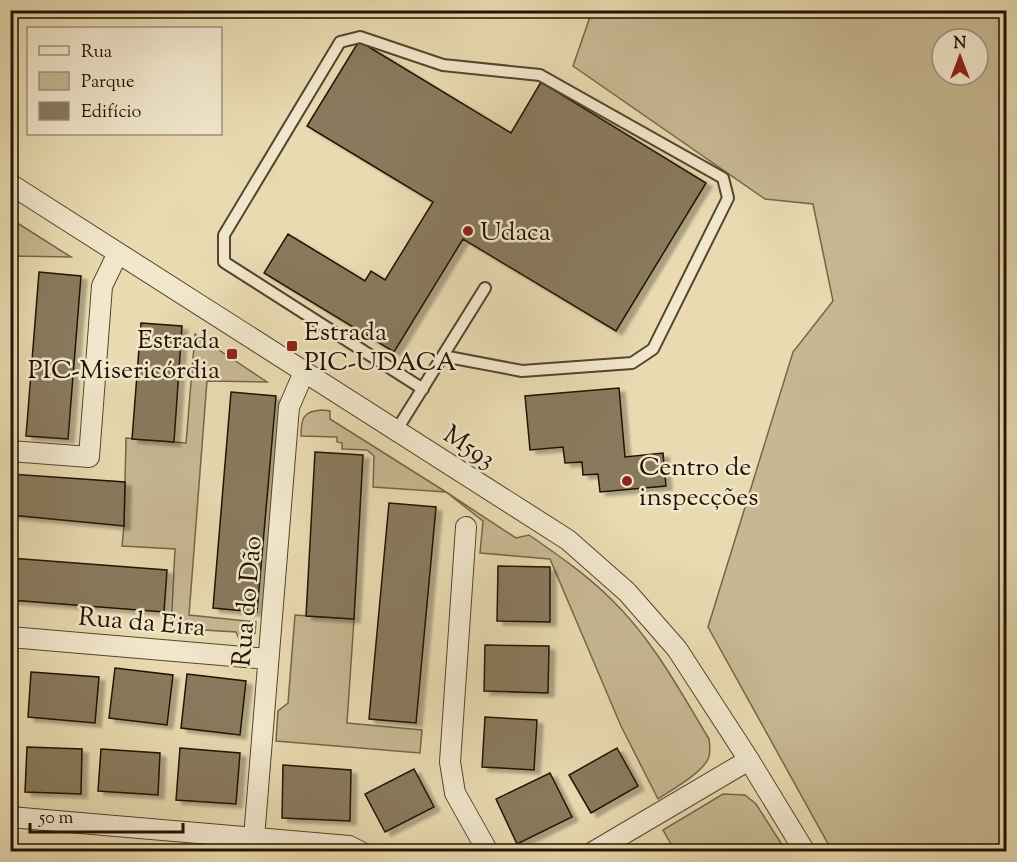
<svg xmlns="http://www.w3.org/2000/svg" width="1017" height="862" font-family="'Sorts Mill Goudy',serif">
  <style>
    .green { fill: #c7b893; stroke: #74664a; stroke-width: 1.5; fill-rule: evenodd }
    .building { fill: #897a5d; stroke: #221301; stroke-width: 1.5; filter: url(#shadow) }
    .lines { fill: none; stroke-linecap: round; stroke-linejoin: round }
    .service-casing { stroke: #54452d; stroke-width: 14 }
    .minor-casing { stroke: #54452d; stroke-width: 22 }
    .service { stroke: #f1e7cc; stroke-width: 10 }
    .minor { stroke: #f1e7cc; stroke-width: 20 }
    .poi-dot { fill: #8f2418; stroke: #f1e7cc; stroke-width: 2 }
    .labels { text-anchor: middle; stroke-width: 5; stroke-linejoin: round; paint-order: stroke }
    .poi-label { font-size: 26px; fill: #221301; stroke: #f1e7cc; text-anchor: start }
    .street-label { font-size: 26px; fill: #221301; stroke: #f1e7cc }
  </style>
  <defs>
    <filter id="shadow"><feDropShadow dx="6" dy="4" stdDeviation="1.5" flood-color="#0004"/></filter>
  </defs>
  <rect width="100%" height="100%" fill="#e9dab1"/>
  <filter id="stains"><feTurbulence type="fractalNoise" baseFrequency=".00333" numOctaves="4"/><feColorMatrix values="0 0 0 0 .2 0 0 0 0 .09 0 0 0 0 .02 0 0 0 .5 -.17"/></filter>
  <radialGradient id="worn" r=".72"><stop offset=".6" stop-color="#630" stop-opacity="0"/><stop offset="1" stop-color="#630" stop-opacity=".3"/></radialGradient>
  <path class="green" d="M592,11H1006V851H832L708,627L793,352L833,301L813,204L765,199L573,66ZM942,39H978V75H942Z
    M11,219L71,257L13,256L11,283Z
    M195,334L267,382L207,381L189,615L256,622L255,633L249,638L240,641L236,632L171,628L175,549L122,546L124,526L126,438L186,443Z
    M322,410L330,411V419L446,492L516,538L529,535C558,555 587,575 612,600C653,640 680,691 709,739C710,746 711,753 708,759C702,773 671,790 658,799L621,726L550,559L480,553L483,521L446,492L373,487L374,456L367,450L342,449V443L337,442V437L301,436C301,418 303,411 322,410Z
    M295,615L354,619L347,723L422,730L420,753L276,741L278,711L288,703Z
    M723,794L745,795L756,804L786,851H675L663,830Z"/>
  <path class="building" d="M359,41L511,133L541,82L706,183L616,331L463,239L394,352L264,273L288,234L365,281L371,271L385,280L433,202L307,126Z
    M39,272L81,276L68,439L26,436Z
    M141,323L182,326L174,442L132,439Z
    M619,388L625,457L663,453L666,486L600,492L598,474L583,475L582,462L565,463L563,447L530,450L525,396Z
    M231,392L276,396L257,612L213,608Z
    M315,452L363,455L354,619L306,616Z
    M10,474L125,482L124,526L10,515Z
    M389,503L436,507L416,723L369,719Z
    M10,558L167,570L164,612L10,600Z
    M498,566L550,567V622L497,621Z
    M485,645L549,646L548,693L484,691Z
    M115,668L173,675L167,725L109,718Z
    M31,672L99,677L95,723L28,717Z
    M187,674L246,681L240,735L181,728Z
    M485,717L537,720L534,770L482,767Z
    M27,747L82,749L81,794L25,792Z
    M180,748L240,753L236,804L176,800Z
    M617,748L638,786L591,813L569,775Z
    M101,749L160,753L158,795L98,791Z
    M283,765L351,770L350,821L282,818Z
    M414,769L434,807L385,832L365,794Z
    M550,773L572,817L517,844L496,799Z"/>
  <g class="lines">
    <defs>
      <path id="service" d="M423,389L224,262V235L340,42L360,37L443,65L540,75L723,178L728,198L653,349L632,363L522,371L443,356
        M396,431L485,288"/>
      <path id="minor" d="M10,184L568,540L627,592L677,649L749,760L805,852
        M10,451L89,457L102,286L118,253
        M466,527L450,762L455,793L488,852
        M10,637L268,659
        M10,817L349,846L361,852
        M254,838L289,407L304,372
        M593,852L749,760"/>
    </defs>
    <use href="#service" class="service-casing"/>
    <use href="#minor" class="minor-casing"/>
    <use href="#service" class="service"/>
    <use href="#minor" class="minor"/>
  </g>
  <g class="poi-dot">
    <circle cx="468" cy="231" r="6"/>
    <rect x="286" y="340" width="12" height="12" rx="3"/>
    <rect x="226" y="348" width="12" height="12" rx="3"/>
    <circle cx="627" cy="481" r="6"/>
  </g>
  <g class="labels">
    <g class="poi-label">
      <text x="480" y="240">Udaca</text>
      <text x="304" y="340">Estrada<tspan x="304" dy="30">PIC-UDACA</tspan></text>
      <text x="220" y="348" text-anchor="end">Estrada<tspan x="220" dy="30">PIC-Misericórdia</tspan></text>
      <text x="639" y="475">Centro de<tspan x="639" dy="30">inspecções</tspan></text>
    </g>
    <g class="street-label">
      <text transform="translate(470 446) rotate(33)" y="9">M593</text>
      <text transform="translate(246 601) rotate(-85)" y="9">Rua do Dão</text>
      <text transform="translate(142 621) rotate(5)" y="9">Rua da Eira</text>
    </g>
  </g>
  <rect width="1017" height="862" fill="none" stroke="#e9dab1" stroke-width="36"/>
  <rect x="12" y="12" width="993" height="838" fill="none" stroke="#221301" stroke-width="3"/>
  <rect x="18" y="18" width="981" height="826" fill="none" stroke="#221301" stroke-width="1.5"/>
  <rect x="27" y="27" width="195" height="108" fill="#f1e7cc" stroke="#9e927b" stroke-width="1.5"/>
  <rect x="39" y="46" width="30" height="9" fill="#f1e7cc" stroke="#9e927b" stroke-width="1.5"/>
  <text x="81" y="57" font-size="18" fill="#221301">Rua</text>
  <rect x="39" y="72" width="30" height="18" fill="#c7b893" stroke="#9e927b" stroke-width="1.5"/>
  <text x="81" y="87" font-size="18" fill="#221301">Parque</text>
  <rect x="39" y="102" width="30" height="18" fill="#897a5d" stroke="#9e927b" stroke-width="1.5"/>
  <text x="81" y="117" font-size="18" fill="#221301">Edifício</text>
  <g transform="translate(960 57)"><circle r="28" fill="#f1e7cc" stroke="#9e927b" stroke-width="1.5"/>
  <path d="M0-4.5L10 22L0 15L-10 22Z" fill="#8f2418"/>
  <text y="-9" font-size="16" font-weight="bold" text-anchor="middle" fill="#221301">N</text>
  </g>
  <path d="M30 823v9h153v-9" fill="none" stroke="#221301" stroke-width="3"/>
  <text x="39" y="823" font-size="18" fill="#221301" stroke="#f1e7cc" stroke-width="4.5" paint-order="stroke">50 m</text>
  <rect width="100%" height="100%" filter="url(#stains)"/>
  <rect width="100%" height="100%" fill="url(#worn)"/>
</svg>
